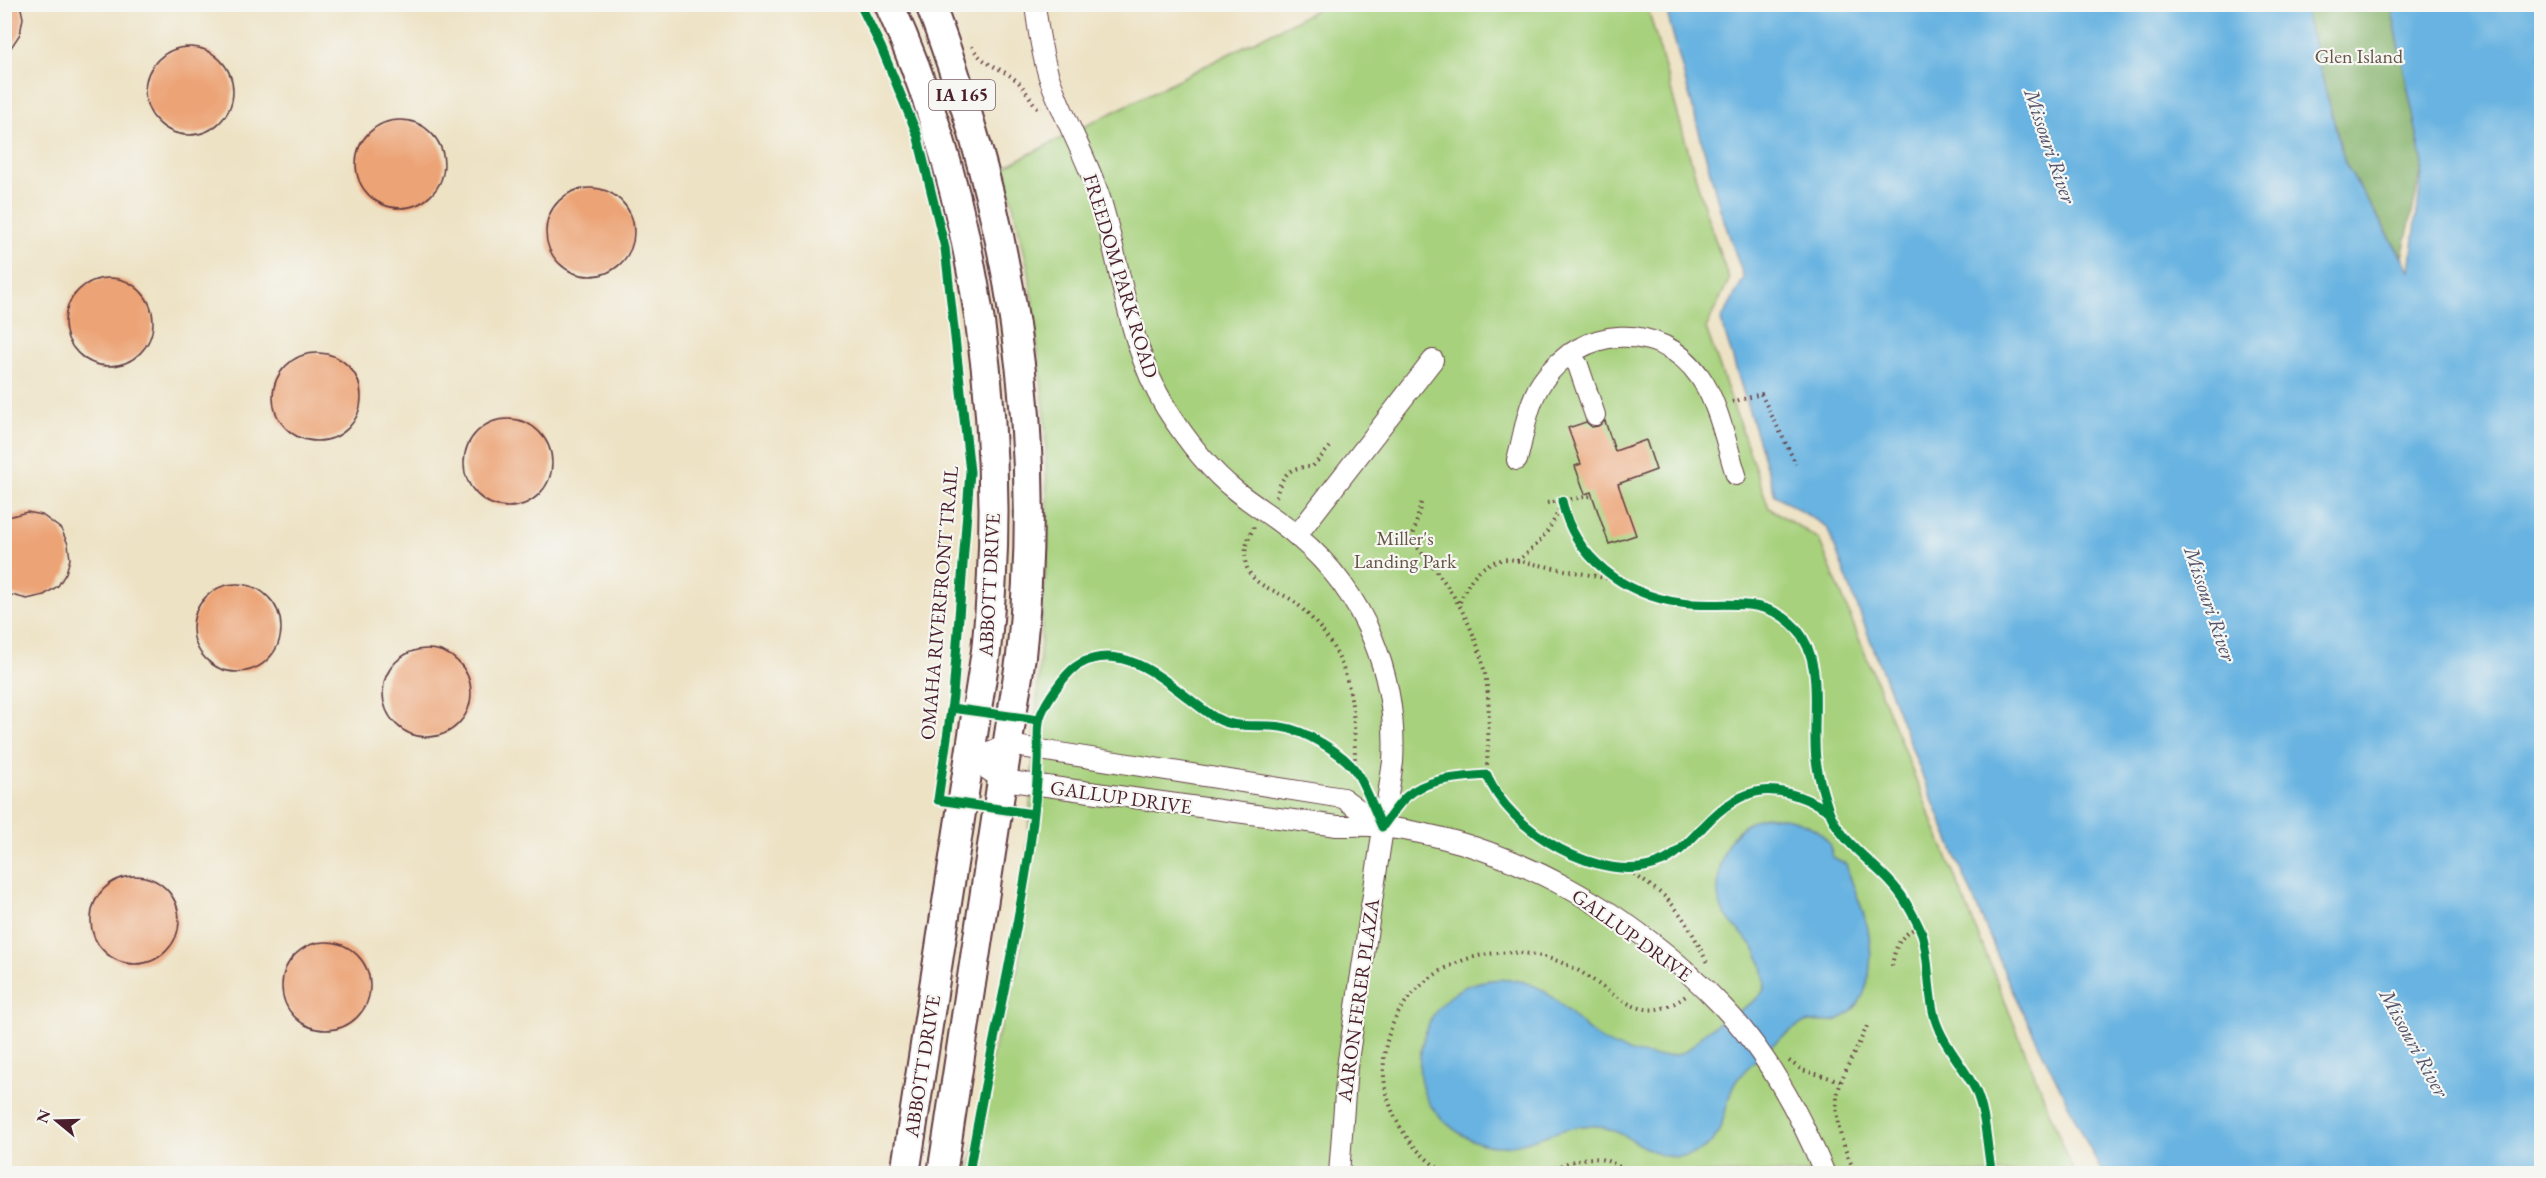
<svg xmlns="http://www.w3.org/2000/svg" width="2546" height="1178" font-family="'EB Garamond',serif">
  <style>
    .green { fill: #a7d17d; stroke: #787854; stroke-width: 1.5 }
    .forest { fill: #85b36c; stroke: #68694c; stroke-width: 1.5 }
    .water { fill: #68b3e1; stroke: #596986; stroke-width: 1.5 }
    .building { fill: #eca374 }
    .lines { fill: none; stroke-linecap: round; stroke-linejoin: round }
    .minor-casing { stroke: #623c42; stroke-width: 22 }
    .highway-casing { stroke: #623c42; stroke-width: 32 }
    .path { stroke: #623c42; stroke-width: 4; stroke-dasharray: 1.5 4.5; stroke-linecap: butt }
    .minor { stroke: #fff; stroke-width: 20 }
    .highway { stroke: #fff; stroke-width: 28 }
    .cycleway-casing { stroke: #f6f6f2; stroke-width: 13 }
    .cycleway { stroke: #00873e; stroke-width: 9 }
    .labels { text-anchor: middle; stroke-width: 4.5; stroke-linejoin: round; paint-order: stroke }
    .shield { fill: #f6f6f2; stroke: #7e6067; stroke-width: 1.5 }
    .shield-label { font-size: 18px; font-weight: bold; fill: #4a1f2b }
    .park-label { font-size: 20px; fill: #665444; stroke: #f6f6f2 }
    .street-label { font-size: 20px; fill: #4a1f2b; stroke: #f6f6f2 }
    .water-label { font-size: 21px; font-style: italic; fill: #54536b; stroke: #f6f6f2 }
  </style>
  <rect width="100%" height="100%" fill="#f6f6f2"/>
  <filter id="ink" filterUnits="userSpaceOnUse"><feTurbulence type="fractalNoise" baseFrequency=".0167" numOctaves="2"/><feDisplacementMap in="SourceGraphic" scale="12" xChannelSelector="R" yChannelSelector="G"/><feConvolveMatrix kernelMatrix="1 2 1 2 8 2 1 2 1" color-interpolation-filters="sRGB"/></filter>
  <filter id="wash" filterUnits="userSpaceOnUse"><feTurbulence type="fractalNoise" baseFrequency=".008" numOctaves="4" result="noise"/><feDisplacementMap in="SourceGraphic" scale="24" xChannelSelector="R" yChannelSelector="G"/><feGaussianBlur stdDeviation="1.35" result="paint"/><feColorMatrix in="noise" values="0 0 0 0 0 0 0 0 0 0 0 0 0 0 0 0 0 1.4 0 .05"/><feComposite in="paint" operator="in"/></filter>
  <g filter="url(#wash)">
    <rect width="100%" height="100%" fill="#ede2c4"/>
    <path class="green" d="M1326,5H1647L1705,210L1729,280L1706,328L1769,508L1819,539L2074,1173L969,1174L987,1073L1020,960L1048,534L1045,415L1029,272L1004,167Z"/>
    <path class="forest" d="M2303,5H2391L2423,164L2402,257L2345,163Z"/>
    <path class="water" d="M1665,5H2303L2345,163L2410,271L2423,164L2391,5H2541V1173H2102L2011,988L1922,775L1827,527L1775,495L1721,320L1744,278L1720,209Z
      M1766,816C1788,818 1811,821 1826,839C1830,843 1831,851 1833,857L1846,864C1852,886 1863,906 1868,929C1874,959 1872,1007 1837,1020C1826,1024 1814,1019 1803,1024C1788,1029 1751,1063 1740,1076C1721,1098 1730,1138 1698,1152C1654,1170 1636,1132 1597,1126C1562,1122 1531,1148 1496,1146C1472,1145 1450,1129 1434,1110C1422,1095 1418,1076 1420,1058C1426,1004 1459,976 1513,980C1550,983 1570,1018 1597,1037C1615,1049 1634,1054 1655,1056C1670,1057 1683,1056 1693,1045C1697,1042 1699,1038 1702,1035C1715,1022 1755,1006 1763,991C1767,984 1764,977 1763,971C1758,939 1735,934 1722,909C1716,897 1718,889 1719,876C1722,847 1735,823 1766,816Z"/>
    <g id="blocks">
      <path class="building" d="M4,4H20L23,18L20,34L4,58Z
        M145 91a44 44 0 1 1 88 0a44 44 0 1 1-88 0Z
        M356 164a44 44 0 1 1 88 0a44 44 0 1 1-88 0Z
        M546 232a44 44 0 1 1 88 0a44 44 0 1 1-88 0Z
        M65 322a44 44 0 1 1 88 0a44 44 0 1 1-88 0Z
        M273 397a44 44 0 1 1 88 0a44 44 0 1 1-88 0Z
        M464 463a44 44 0 1 1 88 0a44 44 0 1 1-88 0Z
        M1605,421L1615,451L1646,440L1656,470L1618,484L1636,535L1609,544L1591,492L1585,494L1575,466L1581,464L1568,428L1586,422L1592,427L1598,426Z
        M27,512L42,515L61,529L68,544L70,559L66,573L58,586L44,595L27,599L4,593V518Z
        M193 628a44 44 0 1 1 88 0a44 44 0 1 1-88 0Z
        M383 693a44 44 0 1 1 88 0a44 44 0 1 1-88 0Z
        M91 920a44 44 0 1 1 88 0a44 44 0 1 1-88 0Z
        M282 986a44 44 0 1 1 88 0a44 44 0 1 1-88 0Z"/>
    </g>
  </g>
  <g filter="url(#ink)">
    <use href="#blocks" fill-opacity="0" stroke="#623c42" stroke-width="1.5"/>
    <g class="lines">
      <defs>
        <path id="minor" d="M1035,4C1038,30 1042,56 1050,80C1065,121 1088,160 1101,201C1122,270 1128,346 1166,408C1185,438 1208,469 1236,491C1256,507 1279,520 1298,537C1365,593 1398,676 1393,762L1347,1067L1339,1174
          M1569,354L1578,365L1595,415
          M1517,460C1524,435 1527,404 1542,382C1580,326 1660,319 1700,377C1719,404 1726,444 1736,475
          M1297,535L1433,360
          M970,758L1003,780L1337,826C1352,826 1368,825 1383,827C1511,842 1636,915 1723,1007C1768,1054 1800,1114 1825,1174
          M970,758L1009,745L1343,798L1382,827"/>
        <path id="highway" d="M889,4C979,202 1009,437 986,651L905,1174
          M930,4C1010,216 1046,429 1021,656L942,1174"/>
      </defs>
      <use href="#minor" class="minor-casing"/>
      <use href="#highway" class="highway-casing"/>
      <path class="path" d="M972,46C981,65 1003,68 1017,81C1026,89 1030,100 1038,108H1042
        M1732,402L1761,394L1796,464
        M1276,497C1282,475 1289,466 1312,467L1330,447
        M1421,503L1412,541C1451,585 1483,635 1488,696C1490,723 1487,749 1487,775
        M1547,503L1591,496
        M1254,527C1246,541 1240,561 1251,575C1262,590 1284,592 1297,604C1353,654 1355,702 1355,771
        M1517,561C1539,546 1554,526 1562,501
        M1460,602C1468,579 1483,560 1509,559L1615,580
        M1625,867C1638,878 1652,886 1664,896C1684,915 1697,940 1708,965
        M1892,966C1895,946 1900,935 1918,927
        M1789,1061L1802,1070L1841,1081
        M1447,1174C1358,1119 1362,998 1464,960C1502,947 1544,951 1579,971C1616,993 1642,1030 1687,995
        M1538,1174C1576,1161 1593,1146 1630,1174
        M1856,1174C1843,1147 1829,1112 1841,1082C1848,1063 1859,1045 1867,1026"/>
      <use href="#minor" class="minor"/>
      <use href="#highway" class="highway"/>
      <defs>
        <path id="cycleway" d="M860,4L881,47L917,134L945,248L970,472L953,696L938,800L1033,814
          M1562,501C1574,558 1625,595 1681,603C1722,609 1764,593 1796,628C1826,663 1811,717 1816,760C1818,776 1823,793 1828,808C1842,849 1884,866 1905,901C1911,911 1918,923 1922,934C1930,960 1927,991 1935,1019C1943,1045 1963,1065 1975,1089C1987,1115 1986,1146 1992,1174
          M951,708L1039,720
          M969,1174C986,1066 1013,961 1029,853C1033,823 1037,792 1038,763C1039,749 1037,735 1039,722C1041,707 1066,671 1080,664C1128,638 1175,691 1211,715C1234,731 1256,723 1281,727C1304,730 1344,753 1357,773C1367,790 1374,809 1382,827C1390,817 1397,805 1406,797C1426,778 1461,777 1487,775C1508,830 1603,888 1661,862C1678,855 1691,839 1703,827C1745,782 1777,781 1829,811"/>
      </defs>
      <use href="#cycleway" class="cycleway-casing"/>
      <use href="#cycleway" class="cycleway"/>
    </g>
  </g>
  <g class="labels">
    <rect class="shield" x="929" y="80" width="66" height="30" rx="4.5"/>
    <g class="shield-label">
      <text x="962" y="101">IA 165</text>
    </g>
    <g class="park-label">
      <text x="2359" y="63">Glen Island</text>
      <text x="1405" y="545">Miller's<tspan x="1405" dy="23">Landing Park</tspan></text>
    </g>
    <g class="street-label">
      <text transform="translate(1121 276) rotate(73)" y="7">FREEDOM PARK ROAD</text>
      <text transform="translate(989 585) rotate(-87)" y="7">ABBOTT DRIVE</text>
      <text transform="translate(939 603) rotate(-85)" y="7">OMAHA RIVERFRONT TRAIL</text>
      <text transform="translate(1121 797) rotate(8)" y="7">GALLUP DRIVE</text>
      <text transform="translate(1632 935) rotate(36)" y="7">GALLUP DRIVE</text>
      <text transform="translate(1358 1000) rotate(-82)" y="7">AARON FERER PLAZA</text>
      <text transform="translate(922 1066) rotate(-81)" y="7">ABBOTT DRIVE</text>
    </g>
    <g class="water-label">
      <text transform="translate(2050 146) rotate(71)" y="7">Missouri River</text>
      <text transform="translate(2210 604) rotate(71)" y="7">Missouri River</text>
      <text transform="translate(2414 1043) rotate(61)" y="7">Missouri River</text>
    </g>
  </g>
  <rect width="2546" height="1178" fill="none" stroke="#f6f6f2" stroke-width="24"/>
  <g transform="translate(57 1121) rotate(289)" stroke="#f6f6f2" stroke-width="4.5" paint-order="stroke">
  <path d="M0-4.5L10 22L0 15L-10 22Z" fill="#4a1f2b"/>
  <text y="-9" font-size="16" font-weight="bold" text-anchor="middle" fill="#4a1f2b">N</text>
  </g>
</svg>
